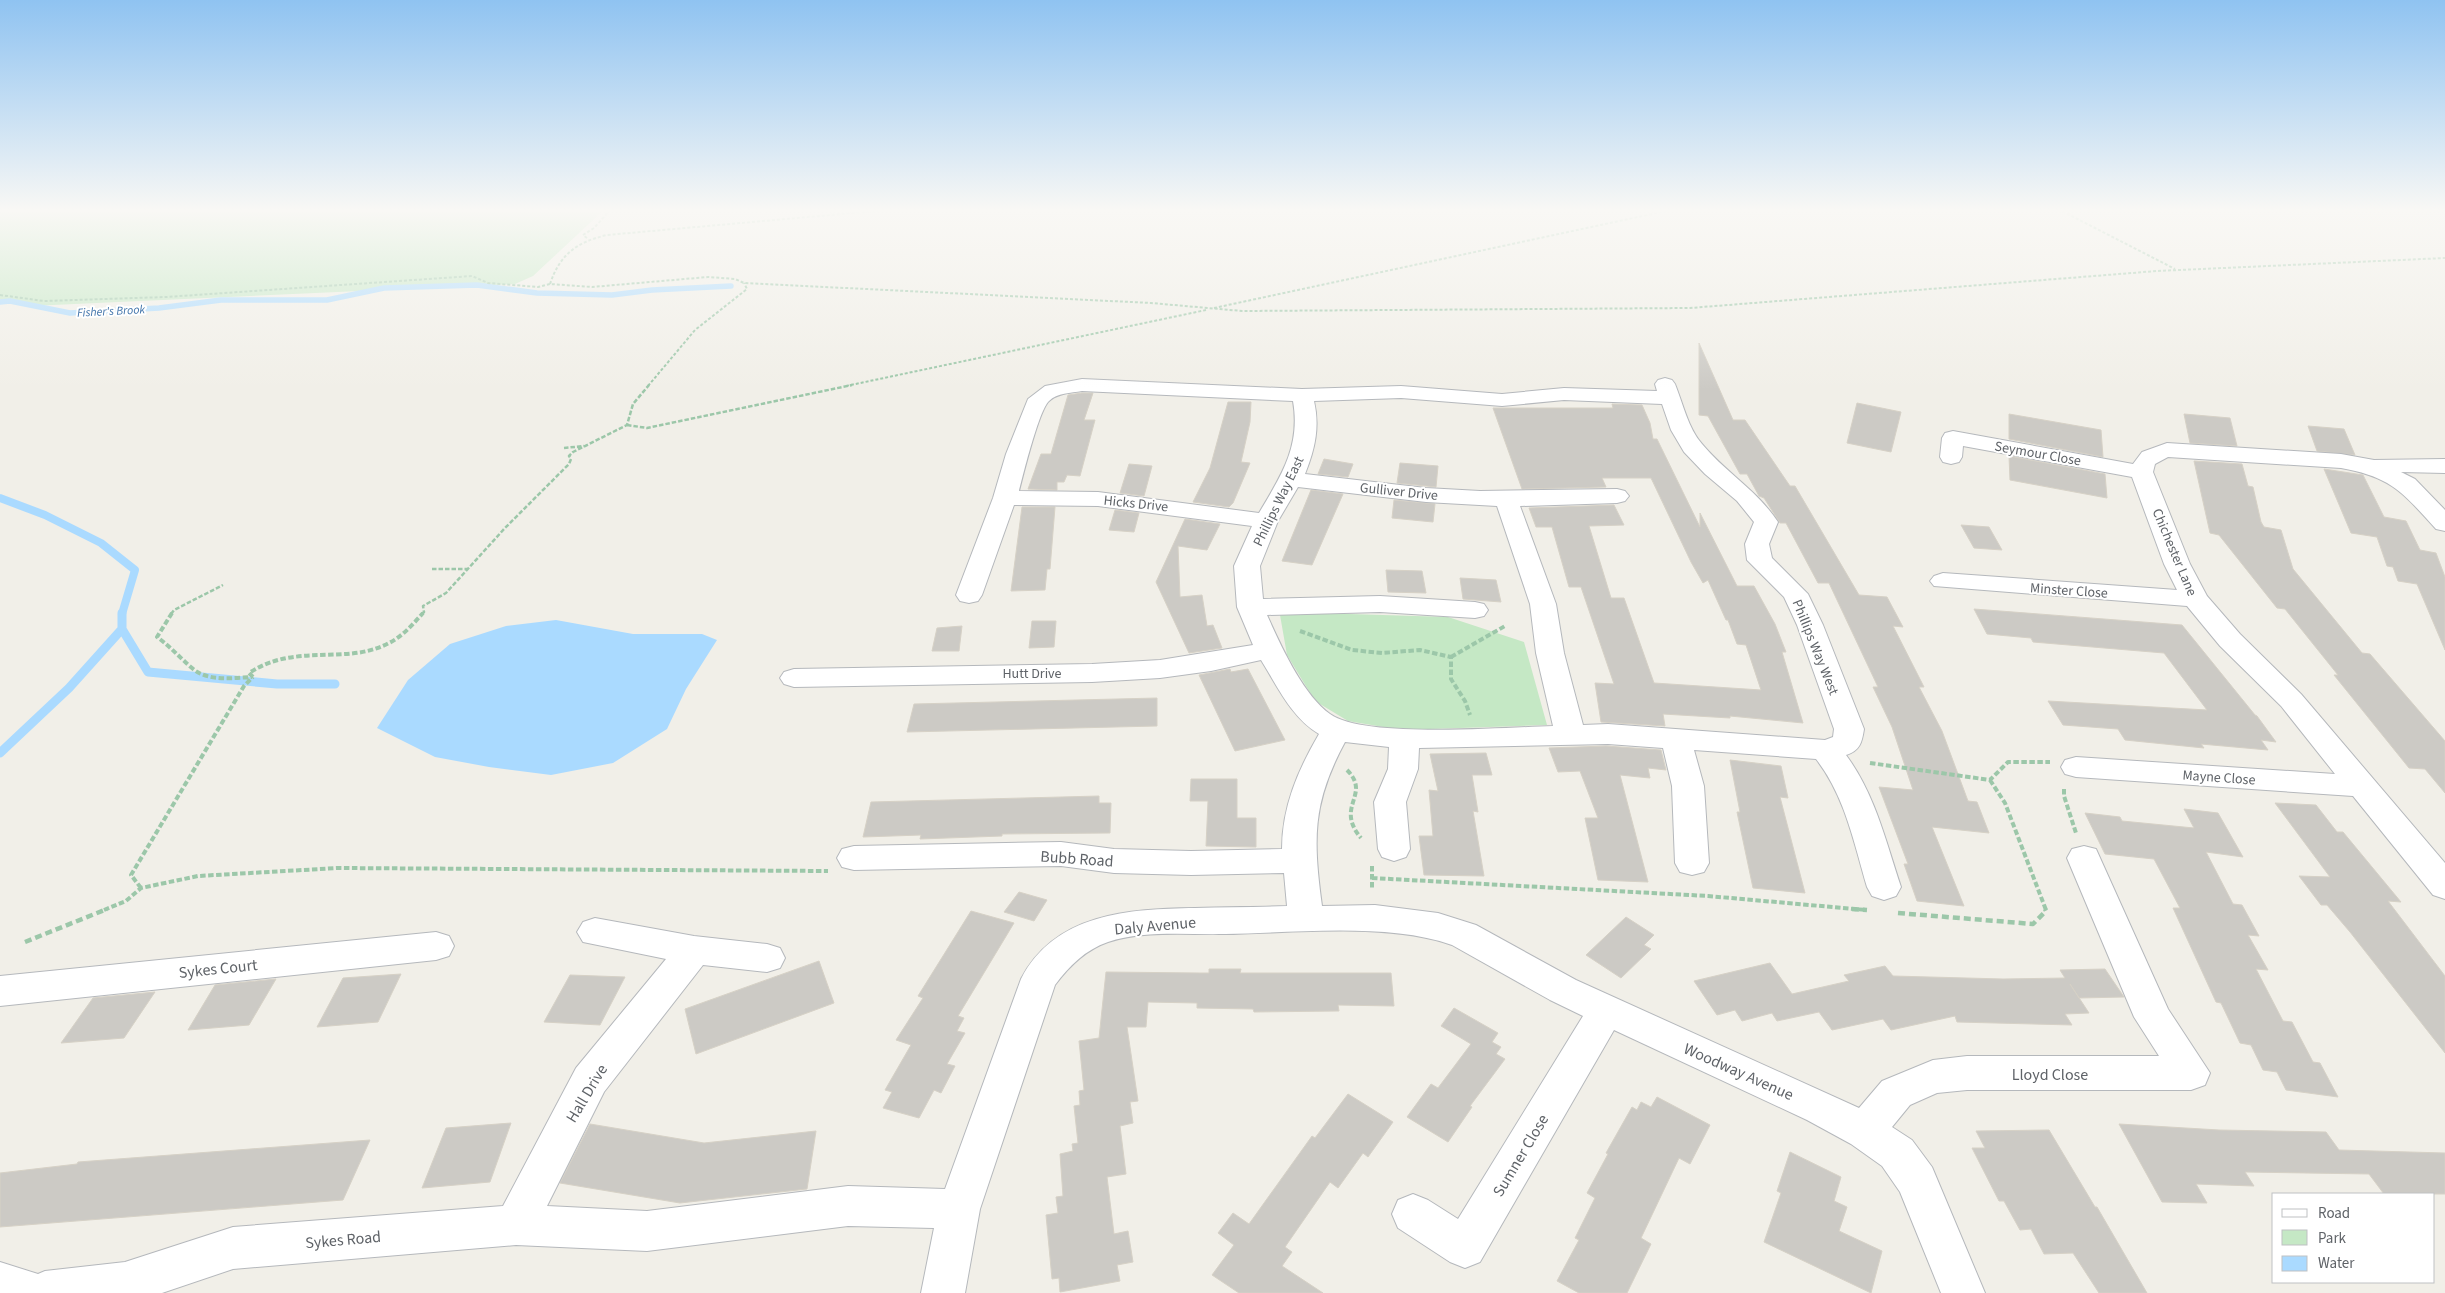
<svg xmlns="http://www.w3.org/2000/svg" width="2445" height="1293" font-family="'Source Sans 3',sans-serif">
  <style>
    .green { fill: #c5e8c5 }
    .water { fill: #aadaff }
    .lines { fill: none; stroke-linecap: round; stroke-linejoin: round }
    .stream-far2 { stroke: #aadaff; stroke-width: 5.5 }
    .stream-far1 { stroke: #aadaff; stroke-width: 8 }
    .stream { stroke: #aadaff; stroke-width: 9 }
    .building { fill: #cccac5; stroke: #d6d1c6 }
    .minor-casing { stroke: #b5b8bc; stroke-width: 2 }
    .path-far3 { stroke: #9cc7a9; stroke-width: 2; stroke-dasharray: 3 2; stroke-linecap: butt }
    .path-far2 { stroke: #9cc7a9; stroke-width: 2.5; stroke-dasharray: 4.5 2; stroke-linecap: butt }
    .path-far1 { stroke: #9cc7a9; stroke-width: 4; stroke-dasharray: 5.5 2.5; stroke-linecap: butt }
    .path { stroke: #9cc7a9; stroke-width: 4.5; stroke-dasharray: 7 4; stroke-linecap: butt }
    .minor { fill: #fff; fill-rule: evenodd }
    .labels { text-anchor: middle; stroke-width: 4; stroke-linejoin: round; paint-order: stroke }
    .far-water-label { font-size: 12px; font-style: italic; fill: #4174aa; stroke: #fff }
    .street-label { font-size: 14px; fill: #5f6368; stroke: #fff }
    .near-street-label { font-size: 16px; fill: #5f6368; stroke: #fff }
  </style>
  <rect width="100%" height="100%" fill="#f1efe8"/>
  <path class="green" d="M0,209H605L533,276L515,284L31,306L0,302Z
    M1317,613L1448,617L1524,642L1547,725L1401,730L1348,721L1315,701L1287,655L1280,615Z"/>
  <path class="water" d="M556,620L633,634H702L717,640L686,689L667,729L613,763L551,775L489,767L435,757L377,728L408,680L450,644L506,626Z"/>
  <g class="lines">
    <path class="stream-far2" d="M0,302L10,301L70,313L159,308L221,300H327L384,288L477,285L537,293L612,295L652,290L731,286"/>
    <path class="stream-far1" d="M0,498L45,515L101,543L135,570L122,614"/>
    <path class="stream" d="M122,613V629L148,672L277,684H335
      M0,753L69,688L122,629"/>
  </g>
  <path class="building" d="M1699,343L1733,420H1745L1790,486H1795L1859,595L1887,597L1903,627L1893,626L1924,687H1919L1942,731L1968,801L1977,802L1989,833L1932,827L1964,906L1917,901L1904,864H1908L1879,787L1913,790L1892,727L1873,687H1878L1829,583H1818L1786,523H1780L1764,498L1759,496L1747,474H1740L1708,416L1699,415Z
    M1082,393H1093L1084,420H1095L1080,476L1067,475L1064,482H1057V490L1028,489L1041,454H1051L1068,395Z
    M1228,402H1251L1250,422L1241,462L1250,463L1233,503L1229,507L1193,502L1210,468Z
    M1857,403L1901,412L1891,452L1847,443Z
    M1612,404L1642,405L1650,423L1653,439H1657L1700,527V513L1737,586H1754L1775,624L1786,652H1782L1803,723L1730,716V718L1663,714L1665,726L1601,722L1595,683L1614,684L1581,587H1569L1552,527H1536L1529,508L1614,505L1624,525L1589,526L1611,598H1624L1654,683L1761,690L1746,645L1737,644L1728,620H1726L1708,580L1703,583L1691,562L1651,478H1602L1606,487L1522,489L1493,408H1613Z
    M2009,414L2101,430L2103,457L2009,439Z
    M2184,414L2230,418L2237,446L2190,443Z
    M2308,426L2344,429L2355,455L2317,451Z
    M2009,456L2105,474L2107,498L2010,480Z
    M1324,459L1353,464L1348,477L1318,474Z
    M2194,461L2242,464L2248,486L2253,487L2261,522L2264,527L2281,530L2293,569L2362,653L2370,654L2445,741V793L2425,769L2409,768L2334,675H2338L2285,609L2277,608L2219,535L2210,533Z
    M1400,463L1438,466L1436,487L1397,483Z
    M1129,464L1152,466L1144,496L1120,493Z
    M2324,469L2363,475L2384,517L2406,521L2420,550L2436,553L2445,577V650L2417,584L2398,581L2393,567L2387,566L2377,537L2351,533Z
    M1311,490L1343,494L1312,565L1282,561Z
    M1394,500L1435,504L1433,522L1392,518Z
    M1022,507H1055L1050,569H1047L1045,590L1011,591Z
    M1115,510L1139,513L1134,532L1109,530Z
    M1185,519L1220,524L1207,550L1178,546L1180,597L1202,595L1207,626L1213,625L1222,648L1189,653L1156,582Z
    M1961,525L1989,527L2002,550L1974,548Z
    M1386,570L1422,571L1426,593L1388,592Z
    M1460,578L1496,580L1501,602L1463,599Z
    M1974,609L2182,625L2255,715L2257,716L2276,742L2261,740L2268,750L2201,744L2204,748L2125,740L2118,729L2063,725L2048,701L2207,710L2164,653L2033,642L2031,638L1987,634Z
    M1032,621H1056L1054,647L1029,648Z
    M962,626L959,651H932L937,628Z
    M1230,669L1231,672L1248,669L1285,740L1235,751L1199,675Z
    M1157,698V726L907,732L914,704Z
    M1606,746L1661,750L1666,770L1648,768L1650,778L1620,775L1648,882L1598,880L1585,818H1598L1580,771L1558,772L1549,748Z
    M1486,753L1492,775H1472L1478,812L1473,811L1484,876L1424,875L1419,836H1433L1429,790L1438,791L1430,754Z
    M1730,760L1781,766L1788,798L1780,797L1805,893L1753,888L1737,812H1740Z
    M1191,779H1237V818H1256V847L1206,846L1208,801H1190Z
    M1099,796V803H1111L1110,833L1002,834V836L920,839L921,835L863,837L871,802Z
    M2275,803L2316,805L2337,832H2343L2401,902L2388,901L2445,976V1053L2350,932L2327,905H2321L2299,876L2330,877Z
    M2184,809L2218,813L2243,857L2206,852L2233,904L2242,905L2259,936L2248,935L2268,970L2256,969L2283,1021L2292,1022L2313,1062L2320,1063L2338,1097L2286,1090L2277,1072L2263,1070L2251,1045L2240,1043L2221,1003L2216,1002L2173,908H2180L2154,859L2105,854L2085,813L2120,817L2122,821L2194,828Z
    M1019,892L1047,900L1034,921L1004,912Z
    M971,911L1014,923L958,1016L964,1018L957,1031L965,1033L947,1064L955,1066L941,1093L934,1090L919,1118L883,1108L892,1092L885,1090L911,1045L896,1040L923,998L918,996Z
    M1626,917L1654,935L1644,945L1651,949L1621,978L1586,955Z
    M819,961L834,1003L696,1054L685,1009Z
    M1770,963L1792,994L1849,981L1844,975L1885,966L1893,976L2003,979L2065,978L2060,970L2105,969L2124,997L2079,998L2070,984L2089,1013L2065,1014L2072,1025L1957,1022L1955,1016L1891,1030L1883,1019L1832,1030L1819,1012L1777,1021L1772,1013L1742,1021L1735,1010L1717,1015L1694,981Z
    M1209,969H1241L1240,973H1391L1394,1006L1338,1005L1339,1011L1254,1012L1253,1009L1197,1008V1003L1148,1002L1146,1027H1127L1138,1101L1130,1102L1133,1123L1120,1126L1126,1174L1107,1177L1114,1234L1128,1231L1133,1262L1117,1265L1120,1281L1060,1292L1059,1278L1052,1279L1046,1215L1058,1213L1056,1197L1063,1196L1060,1154L1073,1151L1072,1144L1078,1143L1074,1106L1080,1105L1079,1091L1084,1090L1079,1041L1099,1038L1106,972L1199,973H1209Z
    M401,974L378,1022L317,1027L343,978Z
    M570,975L625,977L600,1025L544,1022Z
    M276,979L249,1025L188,1030L215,985Z
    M155,992L124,1038L61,1043L93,998Z
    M1454,1008L1498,1033L1492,1042L1501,1047L1496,1054L1505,1059L1470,1106L1472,1107L1448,1142L1407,1117L1431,1084L1438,1088L1471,1044L1441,1026Z
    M1348,1094L1393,1122L1368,1157L1363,1153L1338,1188L1330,1182L1285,1247L1292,1252L1282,1266L1323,1293H1239L1212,1275L1234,1245L1218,1233L1233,1213L1249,1224L1312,1136L1315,1138Z
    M1657,1097L1710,1125L1690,1164L1679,1158L1641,1238L1651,1244L1627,1293H1579L1557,1281L1579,1240L1575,1238L1595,1198L1587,1193L1608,1154L1606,1153L1632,1107L1637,1110L1641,1102L1651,1107Z
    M511,1123L490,1182L422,1188L446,1128Z
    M590,1124L704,1143L816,1131L807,1189L680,1203L560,1183Z
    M2119,1124L2219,1130L2326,1132L2339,1150L2445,1153V1194H2384L2369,1174L2245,1172L2254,1186L2196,1184L2207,1203L2162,1202Z
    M2049,1130L2095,1207H2097L2147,1293H2099L2073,1253L2044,1254L2031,1229L2020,1230L2004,1201H1999L1972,1148H1985L1976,1131Z
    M370,1140L343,1200L0,1227V1173L77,1164L78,1162Z
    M1790,1152L1841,1177L1834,1201L1847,1207L1839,1231L1882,1251L1871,1293L1764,1242L1781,1193L1777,1191Z"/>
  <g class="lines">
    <defs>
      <path id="minor" d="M1665,378L1672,380L1675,384C1683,404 1688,428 1702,444C1726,473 1756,489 1778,522L1769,544L1772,558L1808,594L1823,625L1864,729C1862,742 1860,751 1846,755C1875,794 1886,842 1901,887L1896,896L1884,900L1872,896L1867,887C1854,843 1845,796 1816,759L1694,750L1704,786L1709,863L1704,872L1692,875L1680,872L1675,863L1672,786L1663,748L1608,744L1419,748L1418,769L1406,802L1410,849L1406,857L1394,861L1382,857L1378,849L1374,802L1388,769L1389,747L1345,742C1312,803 1313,839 1322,906L1375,905L1438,913L1476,925L1576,980L1859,1108L1882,1081L1933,1060L1967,1056H2159L2134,1017L2067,858L2072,849L2084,846L2096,849L2168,1009L2210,1073L2205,1085L2191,1090H1967L1937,1093L1910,1105L1892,1127L1912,1140L1932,1167L1985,1293H1941L1900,1192L1882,1166L1851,1144L1807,1120L1614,1030L1480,1262L1465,1268L1450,1262L1398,1228L1392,1214L1398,1200L1413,1194L1428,1200L1458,1219L1583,1016L1550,1000L1452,945C1388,922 1293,933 1225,934C1187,935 1144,930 1108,942C1085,950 1069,966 1055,985L980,1209L965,1293H921L934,1228L848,1226L647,1251L516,1245L233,1269L162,1293H0V1262L38,1274L45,1271L125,1262L233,1227L503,1206L576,1068L666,959L583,942L577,932L583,922L595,918L694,936L767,944L780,948L785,958L780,968L767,972L703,965L604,1092L547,1206L647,1211L848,1186L945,1189L1021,979C1055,913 1129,909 1195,908C1226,907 1257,907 1287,906L1284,873L1191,875L1114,873L1061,866L854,870L842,867L837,858L842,849L854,846L1061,842L1114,849L1191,851L1282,849C1282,807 1298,770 1319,734C1291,717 1278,687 1261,660L1211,671L1160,678L1092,682L794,687L784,684L780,678L784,672L794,669L1092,664L1160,660L1253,645L1237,607L1234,566L1252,526L1098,506L1014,505L982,595L978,601L969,603L960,601L956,595L993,498L1006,454L1028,399L1045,386L1082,379L1302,389L1401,386L1502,394L1564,388L1657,391L1655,384L1658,380ZM1082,391L1293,401C1301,446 1281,476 1259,513L1098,492L1019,491C1023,475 1039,410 1049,401C1057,393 1071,393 1082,391ZM1401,398L1502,406L1564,400L1662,404L1671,430L1684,452L1705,474L1737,501L1754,522L1745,544L1747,560L1784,597L1797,625L1834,729L1833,737L1825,740L1608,724L1583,725L1564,653L1556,604L1520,506L1617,503L1625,501L1629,496L1625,491L1617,489L1480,491L1426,488L1305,474C1315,449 1320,427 1314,401ZM1298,487L1426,502L1497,506L1530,604L1536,653L1553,726C1506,727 1364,739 1330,714C1303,695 1280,644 1267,615L1380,612L1475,618L1484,616L1488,610L1484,604L1475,602L1380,596L1263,599L1260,566L1278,521Z
        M1953,431L2133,464L2142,452L2167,443L2341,454L2374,460L2445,459V473L2401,472L2415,479L2445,510V531L2436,529C2403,493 2392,477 2341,468L2168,457L2155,464L2153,472L2190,564L2207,596L2240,634L2301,694L2445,863V899L2433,895L2353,796L2076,777L2065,774L2061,767L2065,760L2076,757L2335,774L2281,706L2220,646L2187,606L1934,586L1930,581L1934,576L1943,573L2177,590L2164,564L2132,477L1963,446L1962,457L1959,462L1951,464L1943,462L1940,457L1942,438L1945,433Z
        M436,932L449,936L454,946L449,956L436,960L0,1006V976Z"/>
    </defs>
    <use href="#minor" class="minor-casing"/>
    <path class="path-far3" d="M2058,209L2175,269
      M587,238L583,235L594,228L611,209
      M550,284C560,254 577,242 607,235L897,209
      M0,295L44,301L166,297L472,276L488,283L538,287L550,284L592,287L708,277L735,279L744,283L1151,303L1242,311L1690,308L2157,271L2445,258
      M1214,308L1675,209
      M648,386L695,330L747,289L744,283
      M846,386L1206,310"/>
    <path class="path-far2" d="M627,425L647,428L852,385
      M564,448L584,446
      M432,569H467
      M171,614L174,610L223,585
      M422,614L424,612L423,606L446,593L505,528L569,464L571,459L569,456L573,452L627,425L633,404L649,385"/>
    <path class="path-far1" d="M172,613L157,637C171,647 179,657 192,668C207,682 233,678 252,677
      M1300,631L1352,650L1382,653L1420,650L1451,657V679L1465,701L1470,715
      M1451,657L1505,626
      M253,677L249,673C296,642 346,666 389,643C403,636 413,624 423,613
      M1870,763L1990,780L2008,762H2050
      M1347,770C1372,795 1334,806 1361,838
      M1990,780L2005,803L2046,910
      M2064,789V796L2076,833
      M1372,866V890
      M1372,878L1708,896L1866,910
      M141,888L131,875L244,686L253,677
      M104,910L126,901L141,888L198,876L338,868L828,871"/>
    <path class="path" d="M1852,909L1867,910
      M1898,913L2033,924L2046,911L2045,909
      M25,942L107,909"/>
    <use href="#minor" class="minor"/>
  </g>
  <linearGradient id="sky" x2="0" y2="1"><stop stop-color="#8fc3f1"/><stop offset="0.54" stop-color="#f9f8f5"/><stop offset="1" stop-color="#f9f8f5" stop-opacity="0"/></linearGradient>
  <rect width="2445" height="390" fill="url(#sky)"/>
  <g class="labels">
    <g class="far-water-label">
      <text transform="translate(111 311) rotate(-3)" y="4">Fisher's Brook</text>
    </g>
    <g class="street-label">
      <text transform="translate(2038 453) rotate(10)" y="5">Seymour Close</text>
      <text transform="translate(1399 491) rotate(6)" y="5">Gulliver Drive</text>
      <text transform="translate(1278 501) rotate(-64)" y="5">Phillips Way East</text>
      <text transform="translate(1136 503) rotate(6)" y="5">Hicks Drive</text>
      <text transform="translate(2175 552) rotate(67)" y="5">Chichester Lane</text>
      <text transform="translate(2069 590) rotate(4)" y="5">Minster Close</text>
      <text transform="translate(1816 647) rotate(68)" y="5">Phillips Way West</text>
      <text x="1032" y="678">Hutt Drive</text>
      <text transform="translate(2219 777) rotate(4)" y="5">Mayne Close</text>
    </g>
    <g class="near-street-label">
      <text transform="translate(1077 858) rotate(4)" y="6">Bubb Road</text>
      <text transform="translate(1155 925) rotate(-5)" y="6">Daly Avenue</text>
      <text transform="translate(218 968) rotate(-6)" y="6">Sykes Court</text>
      <text transform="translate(1739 1071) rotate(24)" y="6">Woodway Avenue</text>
      <text x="2050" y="1080">Lloyd Close</text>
      <text transform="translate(586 1093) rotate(-59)" y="6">Hall Drive</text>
      <text transform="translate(1520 1155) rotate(-59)" y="6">Sumner Close</text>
      <text transform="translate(343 1239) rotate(-5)" y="6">Sykes Road</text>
    </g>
  </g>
  <rect x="2272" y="1193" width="162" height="90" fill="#ffffff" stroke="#bfc1c3"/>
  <rect x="2282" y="1209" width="25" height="8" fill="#ffffff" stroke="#bfc1c3"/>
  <text x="2318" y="1218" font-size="15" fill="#5f6368">Road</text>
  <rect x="2282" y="1230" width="25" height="15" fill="#c5e8c5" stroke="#bfc1c3"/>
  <text x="2318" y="1243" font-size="15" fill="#5f6368">Park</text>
  <rect x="2282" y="1256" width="25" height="15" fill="#aadaff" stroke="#bfc1c3"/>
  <text x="2318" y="1268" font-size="15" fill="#5f6368">Water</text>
</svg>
